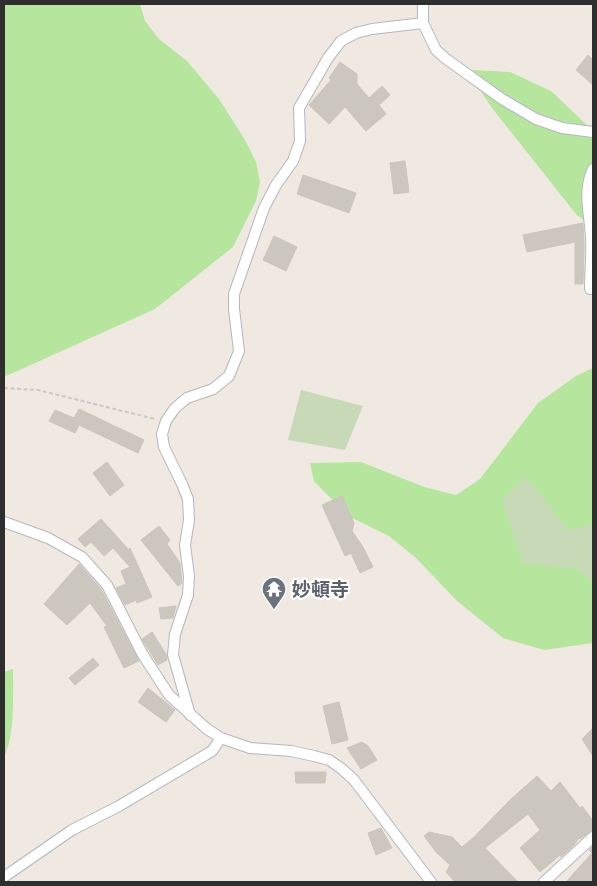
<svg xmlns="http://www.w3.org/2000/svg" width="597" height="886" font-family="Mulish,'Noto Sans JP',sans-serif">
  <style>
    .green { fill: #b6e59e }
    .cemetery { fill: #c8d9b8 }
    .building { fill: #cbc7bf; stroke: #cbc5ba }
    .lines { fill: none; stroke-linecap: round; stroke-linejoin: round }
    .minor-casing { stroke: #b4b7c1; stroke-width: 12 }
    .path { stroke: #c9c9c9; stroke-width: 2; stroke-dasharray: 4 2.5; stroke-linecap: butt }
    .minor { stroke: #fff; stroke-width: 10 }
    .labels { text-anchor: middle; stroke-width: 4.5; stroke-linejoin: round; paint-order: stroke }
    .worship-label { font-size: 19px; font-weight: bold; fill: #5b616d; stroke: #fff; text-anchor: start }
  </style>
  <rect width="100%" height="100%" fill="#efe9e1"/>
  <path class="green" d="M4,4H140L145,21L159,39L187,61L219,99L245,140L256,162L260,182L256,201L233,247L155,309L4,377Z
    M473,70L510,72L551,91L593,131V228L576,214L492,108L476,84Z
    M593,368V643L544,650L503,638L457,601L416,558L389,536L348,516L314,481L310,463L361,462L424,487L456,495L480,479L538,403L576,376Z
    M13,669C13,691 15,738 4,756V672Z"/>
  <path class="cemetery" d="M301,390L363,406L345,450L288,440Z
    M526,477L568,530L593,525V583L578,569L523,563L502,500Z"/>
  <path class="building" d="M588,55L593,60V85L576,70Z
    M340,62L357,74V84L369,98L382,86L390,95L379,105L386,114L366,131L345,107L329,124L309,105L331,80L329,78Z
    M405,161L409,192L394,194L390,163Z
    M303,175L356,193L349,213L297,194Z
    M583,223L584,245L583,284H575V242L527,252L523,235Z
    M274,236L297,247L286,271L263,260Z
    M79,409L144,440L138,453L79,425L75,433L49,421L55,410L74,418Z
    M107,462L124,485L110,496L93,473Z
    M342,496L354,523L352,531L363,547L373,567L360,573L351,553L345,556L322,505Z
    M101,519L129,550L130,548L152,597L137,603L136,600L125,605L116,588L126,584L121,571L130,567L113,548L104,556L91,542L85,547L78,539Z
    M159,526L170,540L167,544L180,563L182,583L178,586L141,540Z
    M79,564L101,589L139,661L124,668L104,627L107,626L90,603L67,625L44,604Z
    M176,606L173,618L161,619L159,608Z
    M152,632L166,654L167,660L158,665L142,639Z
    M93,658L99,665L75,685L69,678Z
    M148,688L175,710L166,722L138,702Z
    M339,702L348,740L332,744L323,706Z
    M593,728V756L582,739Z
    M362,742L368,746L377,760L361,769L347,748Z
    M295,772H326L325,783H296Z
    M537,776L551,791L560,782L580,808L582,806L593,821V830L589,832L580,839L579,838L574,845L561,857L560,855L540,872L520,848L540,830L528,814L485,848L518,882H455L446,872L450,865L436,852L424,836L429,832L452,837L462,847L474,837L510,800Z
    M381,828L392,848L376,855L368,833Z
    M593,846V882H566L592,853L589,850Z"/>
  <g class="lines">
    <defs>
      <path id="minor" d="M423,4V23L436,50L445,58L502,99L536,119L562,128L593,132
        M593,169C582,192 590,214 591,238C592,255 590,272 590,289H593
        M4,522L48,538L82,557L107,585L143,655L169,695L207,729L221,738L250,748L291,751L314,756L329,760L342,769L354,780L431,882
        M190,715L173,655L175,634L188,595L189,576L185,545L189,520L188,499L182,484L164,447L162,434L166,421L175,408L187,398L213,389L229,376L239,351L234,309V294L264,208L276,185L293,161L300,141L299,108L328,58L341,41L356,33L372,29L423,23
        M4,877L72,830L119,806L212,751L221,738
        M544,882L593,837"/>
    </defs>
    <use href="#minor" class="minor-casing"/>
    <path class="path" d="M4,388L38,390L155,419"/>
    <use href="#minor" class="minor"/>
  </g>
  <defs>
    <symbol id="temple-pin" viewBox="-11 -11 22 30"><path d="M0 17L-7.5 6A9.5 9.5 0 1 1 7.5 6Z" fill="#6b7280" stroke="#fff"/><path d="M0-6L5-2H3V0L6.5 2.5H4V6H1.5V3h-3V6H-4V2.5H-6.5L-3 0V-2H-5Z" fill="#fff"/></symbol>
  </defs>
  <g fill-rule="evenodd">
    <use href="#temple-pin" x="260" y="575" width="28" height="38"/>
  </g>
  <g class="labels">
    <g class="worship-label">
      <text x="292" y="596">妙頓寺</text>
    </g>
  </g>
  <rect width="597" height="886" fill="none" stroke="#2e2e2e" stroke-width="10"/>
</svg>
